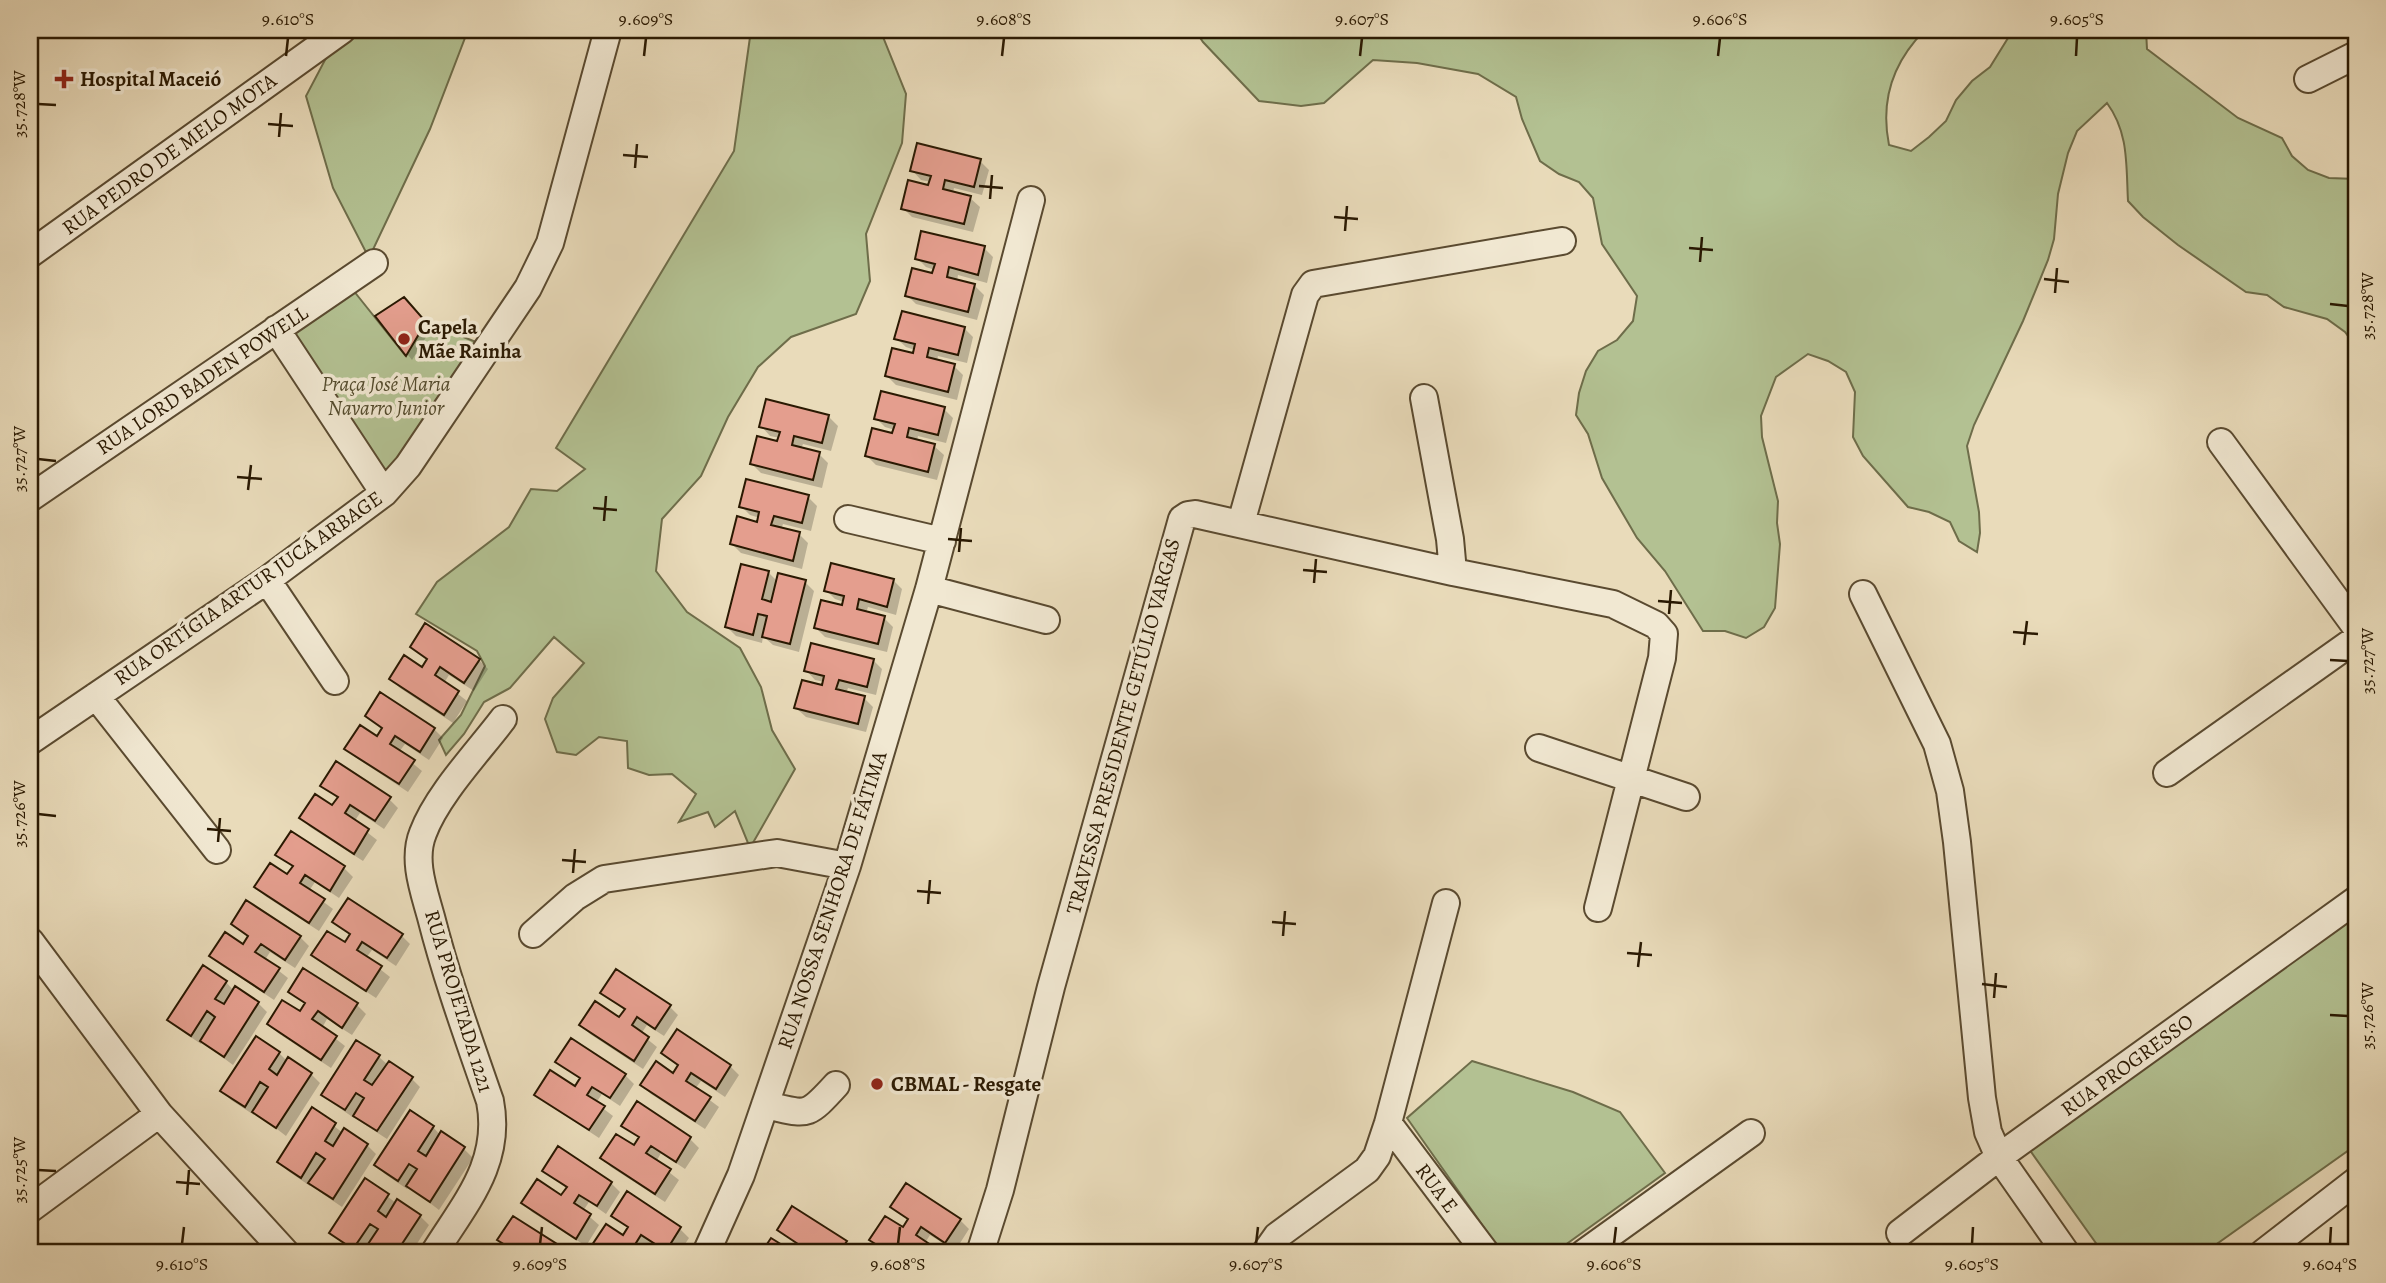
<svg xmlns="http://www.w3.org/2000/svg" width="2386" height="1283" font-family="Alegreya,serif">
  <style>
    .green { fill: #b3c192; stroke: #6e6d4a; stroke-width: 2 }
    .shadow { fill: #0003 }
    .building { fill: #e49e8e; stroke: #2a1902; stroke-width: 2 }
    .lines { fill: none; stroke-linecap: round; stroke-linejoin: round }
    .minor-casing { stroke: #5a4a30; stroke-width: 30 }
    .minor { stroke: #f1e8d2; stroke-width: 26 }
    .ticks { fill: none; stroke: #2a1902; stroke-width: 2.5 }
    .poi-dot { fill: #8f2418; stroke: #f1e8d2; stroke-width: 2.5 }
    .labels { text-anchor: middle; stroke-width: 7; stroke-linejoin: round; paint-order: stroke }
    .poi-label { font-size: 21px; font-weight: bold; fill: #2a1902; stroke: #f1e8d2; text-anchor: start }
    .street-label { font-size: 21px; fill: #2a1902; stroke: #f1e8d2 }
    .park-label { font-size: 21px; font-style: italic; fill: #534b2d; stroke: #f1e8d2 }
    .neatline { fill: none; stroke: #2a1902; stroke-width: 2.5 }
    .ticks-label { font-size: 18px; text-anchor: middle; fill: #2a1902 }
  </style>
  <rect width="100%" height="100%" fill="#e9dbba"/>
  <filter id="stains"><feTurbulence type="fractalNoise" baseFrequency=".00286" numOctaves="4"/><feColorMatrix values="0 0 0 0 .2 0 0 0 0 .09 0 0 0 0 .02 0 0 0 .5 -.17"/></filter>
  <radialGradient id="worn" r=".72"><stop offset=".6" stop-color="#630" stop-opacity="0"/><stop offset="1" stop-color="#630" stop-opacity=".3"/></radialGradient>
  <path class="green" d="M349,30H468L430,129L369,258L333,188L306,96L326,58Z
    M751,30H871L883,37L906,94L902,143L866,234L870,281L856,314L791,337L758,367L728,417L701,476L662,519L656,571L687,612L740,648L761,687L772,730L795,769L750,848L735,811L715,827L708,812L679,822L696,794L672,774L649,775L628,768L627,741L599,737L576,755L557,752L545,719L553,698L584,663L554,637L510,688L484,702L464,734L446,755L439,740L461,715L485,666L477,651L416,614L437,582L509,527L531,489L557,491L585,469L556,448L734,151Z
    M1195,30H1925C1893,62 1880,100 1889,145L1911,151L1929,137L1946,121L1956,100L1972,81L1990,67L2013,30H2146L2147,49L2238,118L2282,138L2292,156L2308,170L2329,178L2356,179V347L2345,332L2327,319L2284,307L2267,295L2246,292L2178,245L2143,217L2128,201C2126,165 2129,133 2107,103L2077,131L2068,153L2058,194L2054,239L2048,260L2023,321L1974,425L1967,446L1979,512L1980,533L1977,552L1959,541L1950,522L1929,512L1908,507L1863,456L1853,437L1855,392L1846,372L1828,361L1808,354L1776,377L1761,416L1762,437L1778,501L1777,523L1780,544L1775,608L1764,627L1746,638L1725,631H1703L1665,571L1637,538L1602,478L1588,434L1576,415L1579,393L1586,371L1598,351L1617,340L1633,321L1637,296L1602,244L1593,198L1579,182L1559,174L1540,161L1522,119L1516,97L1478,74L1417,63L1373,60L1324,103L1301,106L1259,101L1203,42Z
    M353,290L405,355L426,322L476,342L387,479L292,333Z
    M2356,893V1145L2204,1253H2103L2024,1142Z
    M1472,1061L1573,1092L1620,1112L1665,1173L1554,1253H1502L1407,1118Z"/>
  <path class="shadow" d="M980,161L989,170L982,195L954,188L953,193L970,198L980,207L973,232L912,217L903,208L930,187L931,182L921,180L912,170Z
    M984,248L993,257L987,283L958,275L957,281L975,286L984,295L977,320L916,304L907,295L934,275L935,270L926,267L917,258Z
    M404,299L431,329L412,360L378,317Z
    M964,328L973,337L967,363L938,356L937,361L954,366L963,375L957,400L896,385L887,376L914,356L915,350L906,347L896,338Z
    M944,409L953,418L946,443L918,436L917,441L934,446L944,455L937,480L876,465L867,456L894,435L895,430L885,427L876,418Z
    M829,417L838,426L831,451L803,444L801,449L819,454L828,463L822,488L761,473L752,464L778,443L780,438L770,436L761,426Z
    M808,497L817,506L811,531L783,524L781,530L799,534L808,543L802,569L741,553L732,544L758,524L760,518L750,515L741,506Z
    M768,572L778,582H805L814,591L799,652L773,645L763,636L762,643L736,636L727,627Z
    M893,580L902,589L896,615L868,607L866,613L884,618L893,627L887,652L825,637L816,628L843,607L844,602L835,599L826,590Z
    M412,647L479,660L488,669L474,691L449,675L444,683L467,701L453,723L400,688L391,679L422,669L428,661Z
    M873,660L882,669L876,695L848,688L846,693L864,698L873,707L866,732L806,717L796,708L823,688L825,682L815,680L806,670Z
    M367,716L434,729L443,738L429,760L405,744L399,752L422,771L408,792L355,757L346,748L378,738L383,730Z
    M322,785L389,799L398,808L384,829L360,813L354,822L377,840L363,861L310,827L301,818L333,808L338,799Z
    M291,833L344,868L353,877L339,898L315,882L309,891L333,909L319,931L265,896L256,887L288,877L294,868L277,855Z
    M335,922L401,935L410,944L396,966L372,950L366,958L390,977L376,998L322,963L313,954L345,944L351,936Z
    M233,924L300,937L309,946L295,968L270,952L265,960L288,978L274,1000L221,965L212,956L243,946L249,938Z
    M226,982L234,991L258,1003L267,1012L233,1065L202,1042L201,1044L179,1029L170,1020Z
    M290,991L357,1005L366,1014L352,1035L327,1019L322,1028L345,1046L331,1068L278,1033L269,1024L300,1014L306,1005Z
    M603,993L669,1006L678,1015L664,1036L647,1025L641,1034L657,1047L643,1069L590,1034L581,1025L620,1020L625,1011Z
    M357,1042L379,1057L388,1065L411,1078L420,1087L387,1139L364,1124L356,1116L354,1118L332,1103L323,1095Z
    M279,1053L287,1061L311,1074L320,1083L286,1136L256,1113L254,1115L231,1100L222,1091Z
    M663,1053L730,1066L739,1075L725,1097L701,1081L695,1089L719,1107L705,1129L651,1094L642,1085L674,1075L679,1067Z
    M557,1062L625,1075L634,1084L620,1106L602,1094L596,1103L613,1116L599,1138L546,1103L537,1094L575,1089L581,1080Z
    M637,1104L690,1139L699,1148L685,1169L661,1153L656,1162L679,1180L665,1202L611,1167L602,1158L634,1148L640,1139L623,1125Z
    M313,1110L343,1133L345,1131L367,1145L376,1154L342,1207L320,1192L311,1184L310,1186L288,1171L279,1162Z
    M433,1127L441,1136L442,1134L464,1149L473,1158L439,1210L409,1187L407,1189L385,1174L376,1165Z
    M558,1148L611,1183L620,1192L606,1214L589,1202L583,1211L599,1225L586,1246L532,1212L523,1203L562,1197L567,1189L544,1170Z
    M366,1180L396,1203L420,1216L429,1225L411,1253H358L332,1233Z
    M627,1194L680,1229L689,1238L679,1253H666L651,1243L645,1252L648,1253H598L592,1248L624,1238L629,1229L613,1215Z
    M893,1207L960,1220L969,1229L955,1251L930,1235L925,1243L939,1253H888L872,1240L903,1229L909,1221Z
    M793,1208L846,1243L855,1252L854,1253H799L802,1248L779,1230Z
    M513,1218L567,1253H515L499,1240Z"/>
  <path class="building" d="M917,143L981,159L974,187L945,180L943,189L971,196L964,224L901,209L908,180L928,185L931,176L910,171Z
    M921,231L985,246L978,275L949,267L947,277L975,284L968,312L905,296L912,268L932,273L935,264L915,259Z
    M404,297L426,322L406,356L375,316Z
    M902,311L965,327L958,355L929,348L927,357L955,364L948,392L885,376L892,348L913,353L915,344L894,339Z
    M881,391L945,407L938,435L909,428L907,437L935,444L928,472L865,456L872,428L892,433L895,424L874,419Z
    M766,399L829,415L822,443L794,436L792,445L820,452L813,480L750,464L757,436L777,441L780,432L759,427Z
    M746,479L809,495L802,523L774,516L771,525L800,532L793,561L730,544L737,516L757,522L759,512L739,507Z
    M831,563L894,579L887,607L859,599L857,609L885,616L878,644L814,628L821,600L842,605L844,596L824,591Z
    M741,564L769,571L762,599L771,602L778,573L806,580L790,644L762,637L767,616L758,614L753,635L725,627Z
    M425,623L480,659L464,683L440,667L435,675L459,691L444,715L389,679L404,655L422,667L427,659L410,647Z
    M811,643L874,659L867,687L839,680L836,689L865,696L858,724L794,708L802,680L822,685L824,676L804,671Z
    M380,692L435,728L420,752L395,736L390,744L415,760L399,784L344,749L360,725L377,736L382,728L365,716Z
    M336,761L391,797L375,821L350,805L345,813L369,829L354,854L299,818L315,794L332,805L338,797L320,786Z
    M291,831L345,866L330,891L305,875L300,883L325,899L309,923L254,887L270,863L287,874L293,866L275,855Z
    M348,898L403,934L387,958L362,942L357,950L382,966L366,991L311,955L327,931L345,942L350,934L332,922Z
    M246,900L301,936L285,960L261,944L255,952L280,968L264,992L209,956L225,932L243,944L248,936L231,924Z
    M203,965L227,981L215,999L224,1004L235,986L259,1002L224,1057L200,1041L215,1017L207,1011L191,1036L167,1020Z
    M303,968L358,1003L342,1028L318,1011L312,1019L337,1036L321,1060L267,1024L282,1000L300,1011L305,1003L288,992Z
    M616,969L671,1005L655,1029L637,1017L632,1025L649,1037L634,1061L579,1025L595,1001L619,1017L625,1009L600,993Z
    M677,1029L731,1065L716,1089L691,1073L686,1081L711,1097L695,1121L640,1085L656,1061L673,1073L678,1065L661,1053Z
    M256,1036L280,1052L269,1069L277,1075L288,1057L312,1073L276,1128L252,1112L268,1087L260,1082L245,1107L220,1091Z
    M571,1038L626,1074L610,1098L592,1087L587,1095L605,1106L589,1130L534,1095L550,1070L575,1086L580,1078L555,1062Z
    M356,1040L380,1055L364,1080L372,1085L389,1061L413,1077L377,1131L353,1116L364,1098L356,1093L345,1110L321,1095Z
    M637,1101L691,1137L676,1162L651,1146L646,1153L671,1169L655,1194L600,1158L616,1134L634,1145L639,1137L621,1126Z
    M312,1107L336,1123L325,1141L333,1146L344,1128L368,1144L333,1199L308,1183L325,1159L316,1153L301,1178L277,1162Z
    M410,1110L434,1126L418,1151L426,1156L441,1131L465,1147L430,1202L406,1186L417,1169L409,1164L398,1181L374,1165Z
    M558,1146L612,1182L597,1206L579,1195L574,1203L591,1214L576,1239L521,1203L537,1179L561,1195L567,1187L542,1171Z
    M365,1178L389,1194L378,1211L386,1217L397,1199L421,1215L396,1253H362L378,1229L370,1224L353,1249L329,1233Z
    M906,1183L961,1219L945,1243L921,1227L916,1235L940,1251L939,1253H890L869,1240L885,1216L903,1227L908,1219L890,1207Z
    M627,1191L681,1227L666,1251L641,1235L636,1243L651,1253H598L590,1248L606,1224L623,1235L628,1227L611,1216Z
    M792,1206L847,1241L839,1253H797L801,1246L777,1230Z
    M513,1216L568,1251L566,1253H518L497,1240Z
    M771,1238L795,1253H761Z"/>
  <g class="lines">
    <defs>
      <path id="minor" d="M2308,79L2356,55
        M30,254L342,30
        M276,329L384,493
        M2221,442L2356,627
        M30,498L374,263
        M848,519L942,541
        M1241,523L1305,295L1313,284L1562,241
        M1453,572L1613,604L1656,625L1664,634L1662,658L1598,908
        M267,580L335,681
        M929,589L1046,620
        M1863,594L1937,744L1950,791L1957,842L1982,1098L1988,1132L1999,1157L2066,1253
        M96,696L217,850
        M30,741L267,580L384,493L408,466L528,288L550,243L608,30
        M1539,748L1686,797
        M2167,773L2356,639
        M533,934L575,897L604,879L777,853L847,866
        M30,941L159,1114L286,1253
        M765,1105C808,1114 805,1119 836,1085
        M1388,1123L1486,1253
        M30,1209L159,1114
        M1900,1233L1999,1157L2356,900
        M434,1253C465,1203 502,1163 490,1101C469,1040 447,980 431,917C424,891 412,860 423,833C437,795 478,752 503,719
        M706,1253L741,1175L847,866L929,589L1031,200
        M980,1253L1000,1190L1051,987L1182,519L1188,515L1195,514L1453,572L1450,539L1424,398
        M1265,1253L1277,1236L1367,1170L1377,1156L1388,1123L1446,903
        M1584,1253L1751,1133
        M2263,1253L2356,1181"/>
    </defs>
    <use href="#minor" class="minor-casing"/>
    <use href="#minor" class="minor"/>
  </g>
  <path class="ticks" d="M286,56L288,38M644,56L646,38M1002,56L1004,38M1360,56L1362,38M1718,56L1720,38M2076,56L2077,38M38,104L56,105M268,124L293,126M279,137L281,113M623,155L648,157M635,168L637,144M979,186L1003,188M990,199L992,175M1334,217L1358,219M1345,231L1347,206M1689,248L1713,250M1700,262L1702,237M2044,279L2069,282M2055,293L2057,268M2330,304L2348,306M38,459L56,461M237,477L262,479M248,490L251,465M593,508L617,510M604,521L606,496M948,539L972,541M959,552L961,528M1303,570L1327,572M1314,583L1316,559M1658,601L1682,603M1669,614L1671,590M2013,632L2038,634M2024,645L2027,621M2330,660L2348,661M38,814L56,816M207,829L231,831M218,842L220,818M562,860L586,862M573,873L575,849M917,891L941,893M928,904L930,880M1272,922L1296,924M1283,936L1285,911M1627,953L1652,955M1638,967L1641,942M1982,984L2007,987M1994,998L1996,973M2330,1015L2348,1016M38,1170L56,1171M176,1182L200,1184M187,1195L189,1170M182,1244L184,1227M540,1244L542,1227M898,1244L900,1227M1256,1244L1258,1227M1614,1244L1616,1227M1972,1244L1973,1227M2330,1244L2331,1227"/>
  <g class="poi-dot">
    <path d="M60.5 68.5h7v7h7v7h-7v7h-7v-7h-7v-7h7z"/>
    <circle cx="404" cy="339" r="7"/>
    <circle cx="877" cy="1084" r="7"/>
  </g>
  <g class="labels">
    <g class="poi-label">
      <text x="80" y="86">Hospital Maceió</text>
      <text x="418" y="334">Capela<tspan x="418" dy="24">Mãe Rainha</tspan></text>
      <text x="891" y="1091">CBMAL - Resgate</text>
    </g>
    <g class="street-label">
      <text transform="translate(169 154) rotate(-36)" y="7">RUA PEDRO DE MELO MOTA</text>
      <text transform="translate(202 380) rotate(-34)" y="7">RUA LORD BADEN POWELL</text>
      <text transform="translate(248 588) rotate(-35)" y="7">RUA ORTÍGIA ARTUR JUCÁ ARBAGE</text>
      <text transform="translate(1123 726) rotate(-75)" y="7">TRAVESSA PRESIDENTE GETÚLIO VARGAS</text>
      <text transform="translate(832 900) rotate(-72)" y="7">RUA NOSSA SENHORA DE FÁTIMA</text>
      <text transform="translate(459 1001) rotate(73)" y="7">RUA PROJETADA 1221</text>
      <text transform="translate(2127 1065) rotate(-36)" y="7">RUA PROGRESSO</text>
      <text transform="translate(1437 1188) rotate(53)" y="7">RUA E</text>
    </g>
    <g class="park-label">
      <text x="386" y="391">Praça José Maria<tspan x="386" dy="24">Navarro Junior</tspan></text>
    </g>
  </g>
  <rect width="2386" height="1283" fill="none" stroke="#e9dbba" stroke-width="77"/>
  <rect x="38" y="38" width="2310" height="1206" class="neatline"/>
  <g class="ticks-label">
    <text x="288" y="25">9.610°S</text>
    <text x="646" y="25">9.609°S</text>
    <text x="1004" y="25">9.608°S</text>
    <text x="1362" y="25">9.607°S</text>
    <text x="1720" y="25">9.606°S</text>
    <text x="2077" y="25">9.605°S</text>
    <text transform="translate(19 104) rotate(-90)" y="6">35.728°W</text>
    <text transform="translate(2367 306) rotate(-90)" y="6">35.728°W</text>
    <text transform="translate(19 459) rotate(-90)" y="6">35.727°W</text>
    <text transform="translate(2367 661) rotate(-90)" y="6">35.727°W</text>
    <text transform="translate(19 814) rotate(-90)" y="6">35.726°W</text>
    <text transform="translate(2367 1016) rotate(-90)" y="6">35.726°W</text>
    <text transform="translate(19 1170) rotate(-90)" y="6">35.725°W</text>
    <text x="182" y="1270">9.610°S</text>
    <text x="540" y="1270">9.609°S</text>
    <text x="898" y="1270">9.608°S</text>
    <text x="1256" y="1270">9.607°S</text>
    <text x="1614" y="1270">9.606°S</text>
    <text x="1972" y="1270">9.605°S</text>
    <text x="2330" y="1270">9.604°S</text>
  </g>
  <rect width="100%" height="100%" filter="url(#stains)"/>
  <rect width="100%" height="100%" fill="url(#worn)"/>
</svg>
